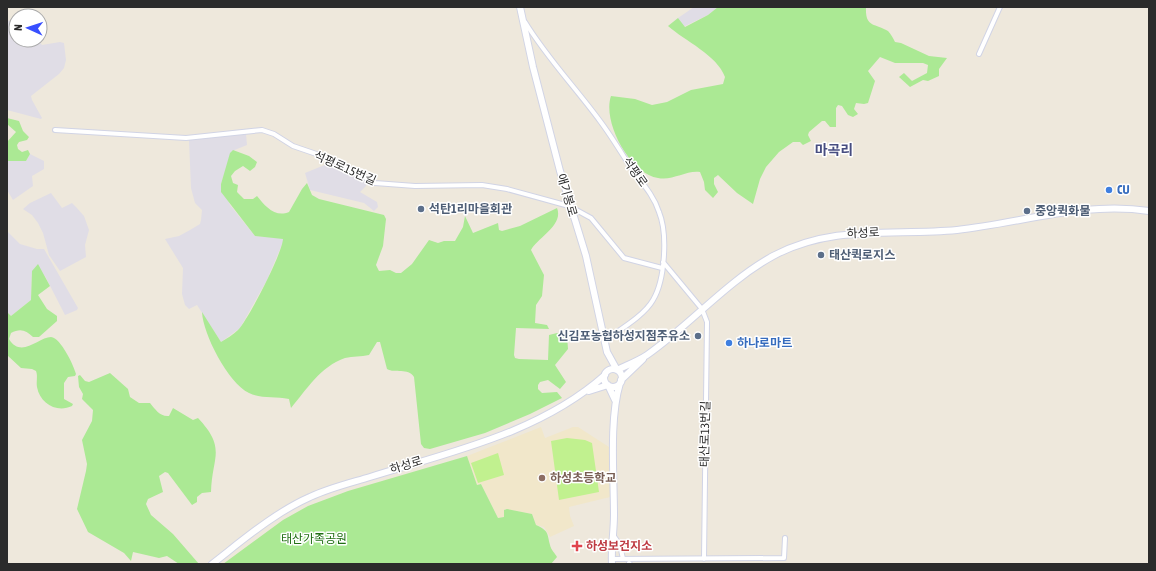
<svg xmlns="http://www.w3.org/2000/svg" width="1156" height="571" font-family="'Asap Condensed','Noto Sans KR',sans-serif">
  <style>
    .industrial { fill: #e0dde6 }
    .education { fill: #f1e7ca }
    .green { fill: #abe994 }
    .pitch { fill: #c1f18f }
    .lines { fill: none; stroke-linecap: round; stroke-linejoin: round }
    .street-casing { stroke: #d1d4e5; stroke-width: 6 }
    .secondary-casing { stroke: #d1d4e5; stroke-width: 8 }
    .street { stroke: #fff; stroke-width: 4 }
    .secondary { stroke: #fff; stroke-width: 6 }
    .shop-dot { fill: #3f7fe0; stroke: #fff; stroke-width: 1.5 }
    .service-dot { fill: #5c6f8a; stroke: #fff; stroke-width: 1.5 }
    .education-dot { fill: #8d6e63; stroke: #fff; stroke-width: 1.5 }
    .health-dot { fill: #e0444e; stroke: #fff; stroke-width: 1.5 }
    .labels { text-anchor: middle; stroke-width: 3; stroke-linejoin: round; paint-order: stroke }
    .street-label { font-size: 12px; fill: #2b2b2b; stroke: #fff }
    .shop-label { font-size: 12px; font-weight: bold; fill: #366cbe; stroke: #fff; text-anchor: start }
    .service-label { font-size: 12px; font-weight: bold; fill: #4e5e75; stroke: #fff; text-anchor: start }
    .education-label { font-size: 12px; font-weight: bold; fill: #785e54; stroke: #fff; text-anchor: start }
    .park-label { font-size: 12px; fill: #216f14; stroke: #fff }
    .health-label { font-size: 12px; font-weight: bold; fill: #be3a42; stroke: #fff; text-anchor: start }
    .quarter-label { font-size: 14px; font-weight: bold; fill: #474d80; stroke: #fff }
  </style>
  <rect width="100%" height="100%" fill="#eee8dc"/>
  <path class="industrial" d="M694,7H718L708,15L683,27L678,18Z
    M16,19V40H38L42,45L60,42L64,43L66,60L64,68L59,74L31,96L32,100L42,118L41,119L7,110V21Z
    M246,134L247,145L232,151L221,184L230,205L255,236L283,238V242L267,280L240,328L221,342L197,305L189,309L185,305L182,294L183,268L165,239L179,236L190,230L200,224L201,220L202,210L195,203L191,188L189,140Z
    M30,154L44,161V169L32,176L33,186L13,200L7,190V161H26Z
    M327,164L341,168L367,182L366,186L360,192L377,202L378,207L374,211L364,203L310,190L305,173Z
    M51,193L62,208L72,203L76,207L84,216L89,230L85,245L86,257L60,271L49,255L43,233L38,223L32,215L23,209L30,203Z
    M7,231L20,244L37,249H44L78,308L77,310L65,315L45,276L32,271L31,300L11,316L7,312Z"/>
  <path class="education" d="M541,427L545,438L573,427H578L609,447L610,497L569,507L570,516L574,526L550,537L544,527L536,525L532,514L505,509L504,517L498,518L481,484L477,485L467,456Z"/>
  <path class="green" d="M718,7H866C865,28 875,23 888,31C891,34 893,38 895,42L901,43L929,56L947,58L939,69V76L928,81L923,80L910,87L899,77L904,73L912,81L927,73L928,65L923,63H895L880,57L868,71L875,81L868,103L864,104L856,103L854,109L858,114L853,117L848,115L842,106L838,105L836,108V127H830L825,121H822L809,132L808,135L811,141L803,145L800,142H793L779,152L766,167L760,179L753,204L737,193L718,175L714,178V184L718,192L713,198L705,190L704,182L700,172C686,170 673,181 658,178C630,174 602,122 611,96L635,99L652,105L667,102L691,90L723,84L725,77C717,55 685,41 668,26L678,18L685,27L708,15Z
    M7,118L19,121L23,131L29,137L27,140L19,142L17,145L18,149L22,152L28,150L30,154L26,161H7V142L16,132L7,124Z
    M233,150L249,156L257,162L255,167L250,171L243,166L235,171L231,176L233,183L238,185L237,192L244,199H253L257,196C265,206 275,218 289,212L302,189L307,183L312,195L319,199L384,215L386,219L383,246L376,265L379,271L390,270L396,273H401L412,264L429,240L438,243L444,241H455L463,227L465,216L473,233L498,223L499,230L502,231L520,226L557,208C564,225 537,238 531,250L544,275L542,296L536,305L535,323L547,325L549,329L516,328L514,355L515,358L519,359L548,360L549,335L557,333L567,335L568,349L555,365L566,382L560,389L548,380L540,382L538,385V389L542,393L557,392L562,398L530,414L485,433L430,449L424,448L421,444L414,377C408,367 395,374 387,369L380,342H377L369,355C361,357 353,356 345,358C321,366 306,390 291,408L289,399C275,396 262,399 249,393C228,383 203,334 202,312L221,342C226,339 233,335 238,330C249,318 282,254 283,239L255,236L221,192V184L230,153Z
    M38,264L50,286L38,295L47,309L57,316V321L39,337H33C26,330 20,328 11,333L9,339C21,359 39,337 51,337C61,338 74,366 76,374L75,376L68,377L64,383V399L73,404L72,406C57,413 40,404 37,387C36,382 38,376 36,371L32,369L21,368L7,355V312L11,316L31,300L32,271Z
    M110,373L128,389L130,397L139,403H150C155,409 160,417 169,416L173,408L193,420L198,418C227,449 212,456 211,492L202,493L197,497V502L192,505L168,473L165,472L159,476L163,492L148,499L146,504L151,515L173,534L199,564H179L167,556L159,558L133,552L131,561L124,553L88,532L77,509L86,471L87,464L82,440L92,421L93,410L82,399L83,394L79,387L78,376L80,375L85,381L89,382Z
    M467,456L477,485L481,484L498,518L504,517V510L507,509L532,514L536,525C549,531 547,533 550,545C551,550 555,553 557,557L551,564H223L283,520L308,506L348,491Z"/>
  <path class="pitch" d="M567,438L585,440L592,443L599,492L559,500L551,441Z
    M498,453L504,475L478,483L471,463Z"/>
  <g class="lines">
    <defs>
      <path id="street" d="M525,22C547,58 575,87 600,121C612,137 622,154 633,171C643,184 654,196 659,212C668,234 665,280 653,300C644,316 619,330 604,341
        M979,54L1000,7
        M55,130L186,138L262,130L274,134L293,146L331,159L375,183L415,186L482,185L507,189L569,206L591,218L624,258L662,268
        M663,262L702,309L707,322L704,559
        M613,535L620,545L623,559
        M611,559L784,558L785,538
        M629,563L630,564"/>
      <path id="secondary" d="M520,7L533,67L560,171L586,256L607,352L617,370C627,365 638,361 647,355C690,325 726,282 773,256C833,224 893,236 957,230C1021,223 1085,201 1149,211
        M604 378a9 9 0 1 1 18 0a9 9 0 1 1-18 0Z
        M621,380L643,359
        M589,391L608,385L615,400
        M212,564C243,540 274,513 310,497C329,488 350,483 370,477C450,452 540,433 605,375
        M612,564C611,548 614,531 614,515C614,476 609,419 620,383"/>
    </defs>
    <use href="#street" class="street-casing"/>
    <use href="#secondary" class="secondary-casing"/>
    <use href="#street" class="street"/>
    <use href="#secondary" class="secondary"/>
  </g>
  <g class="shop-dot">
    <circle cx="1109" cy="190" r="4"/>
    <circle cx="729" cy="343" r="4"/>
  </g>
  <g class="service-dot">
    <circle cx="421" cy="209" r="4"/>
    <circle cx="1027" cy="211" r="4"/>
    <circle cx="821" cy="255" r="4"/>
    <circle cx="698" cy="336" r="4"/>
  </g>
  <circle class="education-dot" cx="542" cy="478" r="4"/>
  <path class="health-dot" d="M575 540h4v4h4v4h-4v4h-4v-4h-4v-4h4z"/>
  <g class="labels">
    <g class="street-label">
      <text transform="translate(345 168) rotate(24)" y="4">석평로15번길</text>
      <text transform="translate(635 172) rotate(55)" y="4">석평로</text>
      <text transform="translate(567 195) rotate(74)" y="4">애기봉로</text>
      <text transform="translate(863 233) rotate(-3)" y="4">하성로</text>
      <text transform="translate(705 434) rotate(-89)" y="4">태산로13번길</text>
      <text transform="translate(406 465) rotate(-17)" y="4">하성로</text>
    </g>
    <g class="shop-label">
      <text x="1117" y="194">CU</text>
      <text x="737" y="347">하나로마트</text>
    </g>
    <g class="service-label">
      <text x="429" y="213">석탄1리마을회관</text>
      <text x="1035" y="215">중앙퀵화물</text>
      <text x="829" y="259">태산퀵로지스</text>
      <text x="690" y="340" text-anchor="end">신김포농협하성지점주유소</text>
    </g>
    <g class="education-label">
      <text x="550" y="482">하성초등학교</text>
    </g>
    <g class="park-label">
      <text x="314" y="543">태산가족공원</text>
    </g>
    <g class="health-label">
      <text x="586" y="550">하성보건지소</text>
    </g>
    <g class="quarter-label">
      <text x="834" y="155">마곡리</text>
    </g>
  </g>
  <rect width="1156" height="571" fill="none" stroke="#2b2b2b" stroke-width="16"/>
  <g transform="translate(28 28) rotate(273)"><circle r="19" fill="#ffffff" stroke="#aaaaaa"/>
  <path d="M0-3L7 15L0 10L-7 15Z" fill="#384fff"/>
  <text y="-6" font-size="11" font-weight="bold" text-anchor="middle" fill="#2b2b2b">N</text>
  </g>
</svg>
